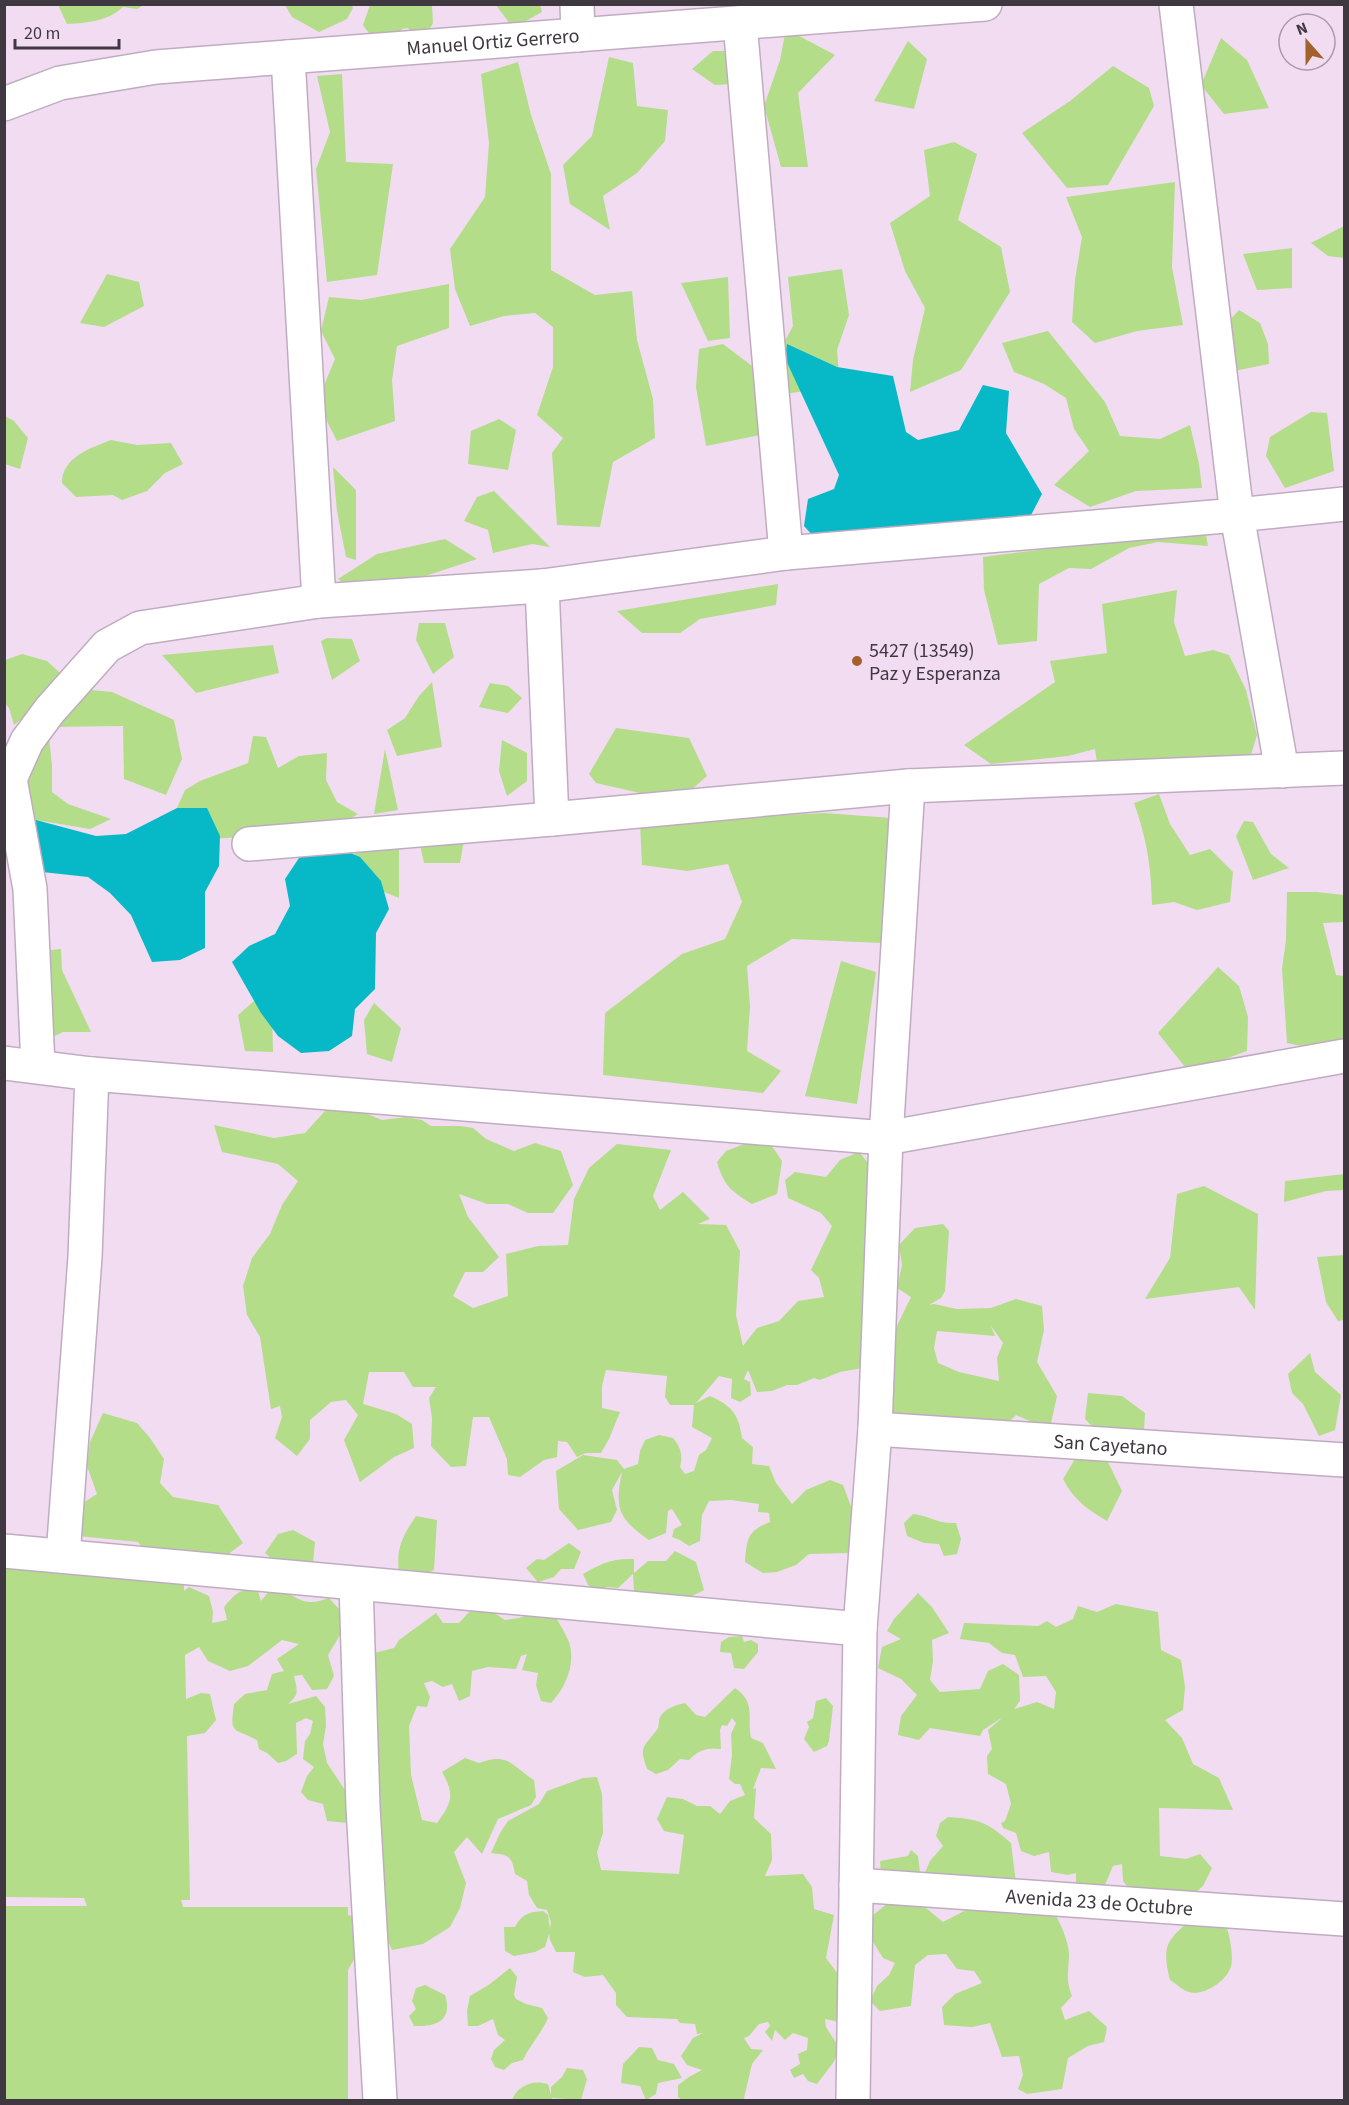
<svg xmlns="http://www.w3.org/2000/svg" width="1349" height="2105" font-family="'Source Sans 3',sans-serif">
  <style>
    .green { fill: #b3dd89; fill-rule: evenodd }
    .water { fill: #07b9c6 }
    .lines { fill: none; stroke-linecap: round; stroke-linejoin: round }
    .minor-casing { stroke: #c0acc0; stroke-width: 36 }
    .minor { stroke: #fff; stroke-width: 33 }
    .poi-dot { fill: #a3622c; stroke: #f2dcf2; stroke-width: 2 }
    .labels { text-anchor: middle; stroke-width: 5; stroke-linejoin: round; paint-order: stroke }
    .street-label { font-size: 20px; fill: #403840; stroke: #f2dcf2 }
    .poi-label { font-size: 20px; fill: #403840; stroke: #f2dcf2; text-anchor: start }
  </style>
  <rect width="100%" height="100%" fill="#f2dcf2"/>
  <path class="green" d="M58,5H144L137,9L123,7C108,21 87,23 67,24Z
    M285,5H352L353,8L347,19L319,32L292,17Z
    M370,5H432L433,23L428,32L412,34L408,28L402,29L401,32L371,36L363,25Z
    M496,5H540L542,12L513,28Z
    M786,29L835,55L798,93L808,167H781L764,106L780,60Z
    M1221,38L1247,60L1269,108L1224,114L1201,85Z
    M908,41L927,59L914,109L874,101Z
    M713,51H726L737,65L733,84L715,85L692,69Z
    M609,57L633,63L637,106L668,110L665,141L637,173L603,196L610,230L570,204L563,165L592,136Z
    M518,62L531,115L551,174V270L595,295L632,291L637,340L653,399L655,438L613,462L600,527L557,525L552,453L563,438L537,415L553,367V327L535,313L504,316L470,326L455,289L450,249L485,197L489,143L481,74Z
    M1113,66L1149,88L1154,106L1108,185L1067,188L1022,133L1070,101Z
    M342,74L346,162L393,164L377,275L327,282L316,169L330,132L317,76Z
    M954,142L977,154L958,220L1001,247L1010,292L961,370L910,392L913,360L925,308L905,271L890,223L930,196L924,150Z
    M1175,182L1172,267L1183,325L1137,331L1095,343L1072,322L1075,280L1082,237L1066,197Z
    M1344,226V258L1328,256L1311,243Z
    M1292,248V288L1257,290L1243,254Z
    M842,269L849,315L837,350L840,386L784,394L781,348L793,326L788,277Z
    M107,274L139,282L144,306L104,327L80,323Z
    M728,277L730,338L708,341L681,283Z
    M449,284V328L397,346L392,380L395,421L337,441L317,402L335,359L321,331L329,297L361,300Z
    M1239,310L1260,323L1268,344L1269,364L1229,372L1215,336Z
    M1048,331L1105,402L1120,436L1160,439L1190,425L1199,464L1202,488L1136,491L1090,507L1054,485L1089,451L1074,429L1066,398L1044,384L1014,372L1002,343Z
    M723,344L764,375L760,435L706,446L696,387L699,349Z
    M1311,412L1327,413L1334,471L1285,488L1266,456L1270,437Z
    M5,416L14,421L28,438L20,469L5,464Z
    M499,419L516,430L508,470L468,464L471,431Z
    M111,440L137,445L171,443L183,464L165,473L147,491L122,500L113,495L76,497L62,483C62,457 91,448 111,440Z
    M333,467L356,490V560L346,557L337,511Z
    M494,491L550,547L532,544L493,553L488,530L464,521L477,497Z
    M1205,529L1208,546L1158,542L1129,548L1091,569L1069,568L1039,584L1037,641L998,645L984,590L983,557Z
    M445,539L477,559L398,585L364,598L338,579L377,554Z
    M778,584L776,605L700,619L680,633H642L617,611Z
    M1177,590L1174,622L1185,656L1213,650L1229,655L1246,690L1257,735L1250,758L1099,777L1095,749L1068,756L991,764L964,745L1055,682L1050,661L1107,653L1102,604Z
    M419,623H445L454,657L433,674L416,640Z
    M327,638L352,639L360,661L332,680L321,641Z
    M273,645L279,673L196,693L162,655Z
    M22,654L47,661L69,681L14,725L9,708L5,703V660Z
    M432,682L442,747L397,756L387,730L405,718L419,696Z
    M490,683L508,686L522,698L508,713L479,707Z
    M91,690L112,692L174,720L182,759L166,795L124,779L123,726L50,727Z
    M616,728L689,738L707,776L690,791L640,793L596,783L589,774Z
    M30,736L49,738L52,765V792L68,804L111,819L90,829L36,820L24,796Z
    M253,736L266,737L278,768L299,756L327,753L326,780L337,802L358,814L329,832L191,840L177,808L185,790L200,781L248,763Z
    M502,740L527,753V781L507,796L499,771Z
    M385,749L398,810L374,814Z
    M1159,794L1170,824L1190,855L1210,849L1233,872L1230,902L1197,910L1174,902L1152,905C1151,866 1147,840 1134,803Z
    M824,813L892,818L893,877L881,943L792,939L747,966L750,1006L747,1051L781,1071L763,1093L603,1075L605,1013L682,954L725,939L742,902L728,864L687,871L642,865L640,823Z
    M1244,821L1253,822L1271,854L1289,868L1253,880L1236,836Z
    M399,834V898L357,881L355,846Z
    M418,836L464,840L460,863H424Z
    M1287,892H1317L1344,895V922L1323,923L1336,975L1344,976V1039L1307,1047L1287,1043L1282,969L1286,940Z
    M61,949L62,970L91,1032H63L48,1039L41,951Z
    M841,961L876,972L857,1104L805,1096Z
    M1218,967L1239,986L1248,1017L1247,1051L1217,1062L1185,1067L1158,1033Z
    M254,1001L272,1013L273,1052L245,1051L238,1015Z
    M374,1003L401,1028L392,1062L367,1054L364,1020Z
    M355,1109L382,1120L406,1117L422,1120L431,1126H460L473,1128L486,1139L514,1151L535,1143L561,1151L573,1185L553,1213H528L508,1204H487L459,1194L468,1217L499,1257L483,1272H465L453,1296L473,1308L508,1296L506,1254L538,1246L568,1245L574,1199L589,1168L617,1144L671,1150L653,1196L660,1210L683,1192L710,1219L698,1224L726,1225L740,1251L736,1315L743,1346L757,1328L779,1321L798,1301L824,1297L819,1278L811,1270L832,1226L821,1213L788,1198L785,1180L795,1172L826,1177L840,1160L859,1152L875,1171L862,1368L840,1372L820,1380L814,1378L797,1385H787L772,1391L757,1392L748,1370L744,1379L750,1382L751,1395L740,1402L731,1398L732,1379L719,1376L696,1403L710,1396C731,1405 739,1414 742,1438L753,1447L752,1464L769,1466L776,1483L792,1504L806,1490L830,1480L843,1485L858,1525L851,1553L809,1554L796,1565L777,1572L763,1573L745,1562C747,1539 747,1531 770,1522L769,1513L758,1512L759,1504L731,1500L709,1501L702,1515L700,1541L689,1546L680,1540L672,1537L674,1529L682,1525L672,1509L668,1511L666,1533L649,1540C619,1519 614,1509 622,1472L612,1490L617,1510L611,1522L578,1530L559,1509L556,1471L583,1455L617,1460L624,1469L638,1464L640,1451L645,1440L659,1435L673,1438C681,1448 683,1455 680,1467L685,1474L694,1471L699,1455L706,1450L712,1438L692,1427L694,1405H670L665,1397L667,1376L606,1370L602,1386V1408L620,1412L609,1439L601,1453H586L577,1457L567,1442L558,1441L557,1457L544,1460L520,1477L508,1475L507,1459L489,1417H473L466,1466L451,1467L431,1446L432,1418L429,1398L436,1387H413L404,1372H369L363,1404L396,1414L412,1424L414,1448L394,1457L360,1482L344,1440L358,1415L346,1400L331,1402L310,1420V1439L297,1456L275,1438L282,1417L280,1406L271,1409L260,1337L247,1315L243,1286L252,1258L270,1234L282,1205L298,1181L278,1164L222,1152L214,1125L274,1138L305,1133L325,1111Z
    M747,1143H770L782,1161L777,1194L752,1204C731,1191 724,1186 717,1162L726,1151Z
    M1344,1174V1190L1326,1191L1284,1202L1285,1181Z
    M1204,1186L1258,1214L1255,1310L1239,1287L1145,1299L1170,1258L1177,1194Z
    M943,1224L949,1231L945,1291L941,1298L929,1305L934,1304L957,1309L991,1308L1016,1299L1042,1306L1044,1330L1037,1362L1057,1396L1051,1423H1034L1016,1415L1005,1426L889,1419L893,1334L911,1297L897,1288L902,1265L899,1245L915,1228ZM991,1326L1003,1343L997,1358L999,1381L959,1372L938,1363L934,1348L937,1331L995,1336Z
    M1344,1255V1320L1338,1321L1326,1302L1317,1257Z
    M1310,1353L1315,1372L1341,1395L1335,1430L1319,1436L1303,1404L1292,1393L1288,1374Z
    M1088,1393L1122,1396L1145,1413L1144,1430L1109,1444L1085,1419Z
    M103,1413L137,1423L150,1438L164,1459L160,1483L173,1497L218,1505L243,1543L219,1561L147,1553L138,1542L78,1536L67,1513L97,1494L87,1466L90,1442Z
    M1078,1454L1107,1460L1122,1491L1107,1521C1088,1510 1073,1499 1063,1479Z
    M913,1514C931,1516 937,1524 956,1523L961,1539L957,1554L944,1556L939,1544L924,1543L907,1536L904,1523Z
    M416,1516L437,1520L434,1570L421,1576L399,1574C396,1548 402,1537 416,1516Z
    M293,1530L315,1542L313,1563L288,1572L265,1553L278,1534Z
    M569,1543L581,1552L574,1569H561L554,1577L538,1582L526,1568L537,1559L544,1560Z
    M675,1551L696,1562L704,1590L684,1600L642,1609L634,1591L633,1574L618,1588L607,1587L595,1590L588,1585L583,1574C602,1563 612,1558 634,1559V1573L648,1561H666Z
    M4,1559L184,1583V1591L189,1587L209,1596L213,1612L212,1623L227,1620L224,1607C236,1593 239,1588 258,1591L261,1601L271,1589C298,1591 297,1610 329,1598L340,1610L343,1630L328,1655L334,1676L327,1689L312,1690L302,1675L294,1676C297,1690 300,1694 288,1704L316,1696L325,1707L326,1726L323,1744L327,1763L349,1796L347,1823L327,1821L323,1804L308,1800L301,1792L307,1776L314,1767L303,1759L305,1741L310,1734L313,1721L306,1718L296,1723L297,1754L286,1761L278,1763L267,1753L259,1749L257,1740C232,1727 230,1735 234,1704L245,1694L267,1690L272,1674L284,1671L277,1659L299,1644L282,1640L248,1666L230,1671L208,1661L199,1647L185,1655L186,1699L201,1693L210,1694L216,1720L205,1733L187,1736L190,1900H181L183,1907H348V1915L358,1918L359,1951L348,1970V2100H5V1906H87L84,1898L5,1897Z
    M918,1593L932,1607L949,1633L932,1640L933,1661L930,1680L940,1692L980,1689L988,1671L1003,1664L1019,1675L1020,1701L1014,1709L1037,1702L1054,1709L1056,1692L1046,1676L1023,1677L1015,1655L1002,1653L989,1643L960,1639L964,1623L1038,1626L1047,1621L1056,1627L1073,1619L1078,1606L1097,1612L1116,1604L1158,1612L1161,1650L1181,1660L1185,1687L1183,1710L1165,1720L1182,1738L1193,1764L1219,1778L1233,1810L1159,1808L1160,1856L1186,1859L1200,1854L1212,1868L1203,1886L1188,1899L1134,1895L1123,1881L1122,1864L1113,1866L1105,1885L1089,1894L1076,1882V1873L1068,1875L1051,1872L1049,1852L1034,1856L1021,1851L1016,1833L1003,1828L1001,1823L1005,1821L1011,1804L1006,1784L988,1774L987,1756L992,1749L988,1730L1003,1717L983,1730L980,1736L930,1728L919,1740L898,1735L901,1716L917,1695L901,1679L878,1668L882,1647L901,1639L887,1631L894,1619Z
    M490,1610L505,1620L519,1618L528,1615L553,1612C558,1622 565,1632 569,1642C576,1664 566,1687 551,1703L541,1701L536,1685L538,1673L522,1670L527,1654L521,1656L516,1669L488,1667L472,1671L470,1696L459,1701L452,1684L443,1687L432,1681L424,1683L430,1697L427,1707L417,1706L409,1726L411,1775L422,1820L437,1823C452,1803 455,1794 442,1772L465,1758L479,1763C508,1752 511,1765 534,1780L536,1797L531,1805L498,1819L482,1854L467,1837L454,1852L466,1883L460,1908L450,1927L423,1944L392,1950L385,1935L344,1760L347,1740L374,1653L394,1648L399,1640L436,1613L443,1623H459L469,1612Z
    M742,1636L744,1642L751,1640L758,1644V1652L744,1669L734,1668L731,1653L720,1652L721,1642L729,1637Z
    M735,1688C756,1702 747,1717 751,1738L763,1743L776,1769L761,1768L753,1789L756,1788L754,1818L771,1834L772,1860L765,1876L803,1874L812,1887L814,1909L834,1915L826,1958L838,1974L839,2022L825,2019L826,2027L840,2049L833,2063L817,2084L808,2081L803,2074L794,2078L790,2070L800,2064L798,2054L807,2050L808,2038L793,2033L785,2040L775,2030L772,2041L765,2032L770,2026L768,2022L759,2024L749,2036L744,2038L751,2049L763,2050L752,2064L744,2098L745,2100H682L678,2097V2085L689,2077L702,2070L687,2065L681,2056L693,2038L703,2033L697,2034L695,2024L680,2023L677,2019L627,2017L616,2005V1993L603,1975L585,1977L573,1972L575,1952H556L550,1940L549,1934L545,1947L535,1952L514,1956L505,1951L504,1927H515C522,1914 529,1912 543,1911L548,1915L550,1929L551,1922L547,1910L537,1908L529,1895L527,1881L515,1874C512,1855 508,1855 491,1853L500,1833L508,1821L539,1804L547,1791L583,1778L597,1777L602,1794L603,1833L597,1852L601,1870L679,1874L684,1835L664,1831L657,1819L667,1797L683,1799L697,1806H710L720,1814L730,1801L745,1795L740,1784H735L729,1779L732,1755L731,1734L736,1723L732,1718L727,1726L722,1725L720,1730L721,1749C707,1747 699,1750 689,1760L680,1759L668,1770L656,1774L647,1769C639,1746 643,1748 656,1731C660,1727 658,1722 660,1717C665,1708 676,1705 685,1703L696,1715L705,1717Z
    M826,1698L833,1706L829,1741L827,1746L814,1752L804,1739L809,1727L807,1722L813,1718L816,1701Z
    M948,1817C979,1819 987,1822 1011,1843L1017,1891L1053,1910C1060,1923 1068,1939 1069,1954C1069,1972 1065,1978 1072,1996L1061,2008L1065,2020L1089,2011L1107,2027L1104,2042L1088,2046L1068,2058L1062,2089L1027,2094L1018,2089L1023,2075L1019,2056L1002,2057L990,2023L972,2027L944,2025L942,2007L955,1994L982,1983L974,1971L957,1969L946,1954L928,1955L915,1965L911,2006L880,2011L870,2001L877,1986L889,1975L895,1963L883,1958L866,1931L873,1915L892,1900L926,1908L943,1922L972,1907L924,1875L930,1861L943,1846L936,1836L940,1823Z
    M911,1850L918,1856L920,1872L909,1889L881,1873L880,1861L908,1856Z
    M1195,1915L1225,1922C1229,1932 1235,1959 1230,1969C1224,1983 1201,1998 1186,1991C1180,1988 1175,1983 1170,1980C1160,1941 1170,1940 1195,1915Z
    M510,1968L517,1977L514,1995L516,1999L526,2004L542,2008L548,2018C541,2034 530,2045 523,2060L512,2063L504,2070L495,2067L491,2059L494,2050L505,2040L498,2035L493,2019L478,2026H468L467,2011L470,1996L490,1984Z
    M425,1985L445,1995C453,2020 437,2027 414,2026L409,2016L416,2009L412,2001L416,1988Z
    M639,2047L652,2048L658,2060L674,2064L682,2078L658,2083L656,2094L646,2100L640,2086L621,2083L623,2064Z
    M567,2068L583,2070L587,2079L581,2100L552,2098L553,2100H512C517,2086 533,2079 548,2084L551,2095V2087L562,2077Z"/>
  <path class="water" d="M787,344L837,367L893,376L906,432L918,440L959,430L983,385L1009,391L1006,433L1042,494L1029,519L814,537L804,526L808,499L834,489L839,475L785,358Z
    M177,808H207L220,836L219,866L205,892V948L180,960L152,962L131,915L110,893L88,877L33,871L8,825L36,820L96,836L126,834Z
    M333,845L360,857L381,881L389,909L376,933L375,989L355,1009L352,1036L329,1051L301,1053L278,1036L261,1013L232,962L249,946L275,934L290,906L285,879L303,852Z"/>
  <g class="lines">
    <defs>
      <g id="minor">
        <path d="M577,4L578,35"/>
        <path d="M1176,4L1237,515L1282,771"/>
        <path d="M740,23L786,553"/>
        <path d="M288,57L319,601"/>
        <path id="s1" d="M4,104L60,83L156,67L985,4"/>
        <path d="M542,586L552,819L908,786L1344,768"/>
        <path d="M4,778L10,779L27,741L50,710L107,646L140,628L319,601L542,586L786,553L1237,515L1344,504"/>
        <path d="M10,779L30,889L38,1066"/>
        <path d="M249,844L552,819"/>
        <path d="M4,1063L92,1074L886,1138L1344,1056"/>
        <path id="s2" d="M875,1429L1344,1460"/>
        <path d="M4,1551L860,1629"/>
        <path d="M63,1556L85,1257L92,1074"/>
        <path d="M356,1584L363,1807L380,2100"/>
        <path id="s3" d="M856,1885L1344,1919"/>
        <path d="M853,2100L860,1629L875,1429L886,1138L908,786"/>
      </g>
    </defs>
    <use href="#minor" class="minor-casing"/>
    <use href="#minor" class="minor"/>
  </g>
  <circle class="poi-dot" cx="857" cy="661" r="6"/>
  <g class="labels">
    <g class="street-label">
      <text dy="7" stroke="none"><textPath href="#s1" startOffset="495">Manuel Ortiz Gerrero</textPath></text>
      <text dy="7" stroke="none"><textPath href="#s2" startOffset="236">San Cayetano</textPath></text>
      <text dy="7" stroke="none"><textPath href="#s3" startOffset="244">Avenida 23 de Octubre</textPath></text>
    </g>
    <g class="poi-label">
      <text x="869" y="657">5427 (13549)<tspan x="869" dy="23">Paz y Esperanza</tspan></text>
    </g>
  </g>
  <rect width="1349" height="2105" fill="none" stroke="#403840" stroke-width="12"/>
  <g transform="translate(1307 42) rotate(339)"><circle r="28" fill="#f2dcf2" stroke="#ab9aab" stroke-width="1.5"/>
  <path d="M0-4.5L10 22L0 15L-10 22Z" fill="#a3622c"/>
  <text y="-9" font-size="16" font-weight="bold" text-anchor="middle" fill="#403840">N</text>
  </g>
  <path d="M15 39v9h104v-9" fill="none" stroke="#403840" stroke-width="3"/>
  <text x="24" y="39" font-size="18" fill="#403840" stroke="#f2dcf2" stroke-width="4.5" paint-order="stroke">20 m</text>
</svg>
